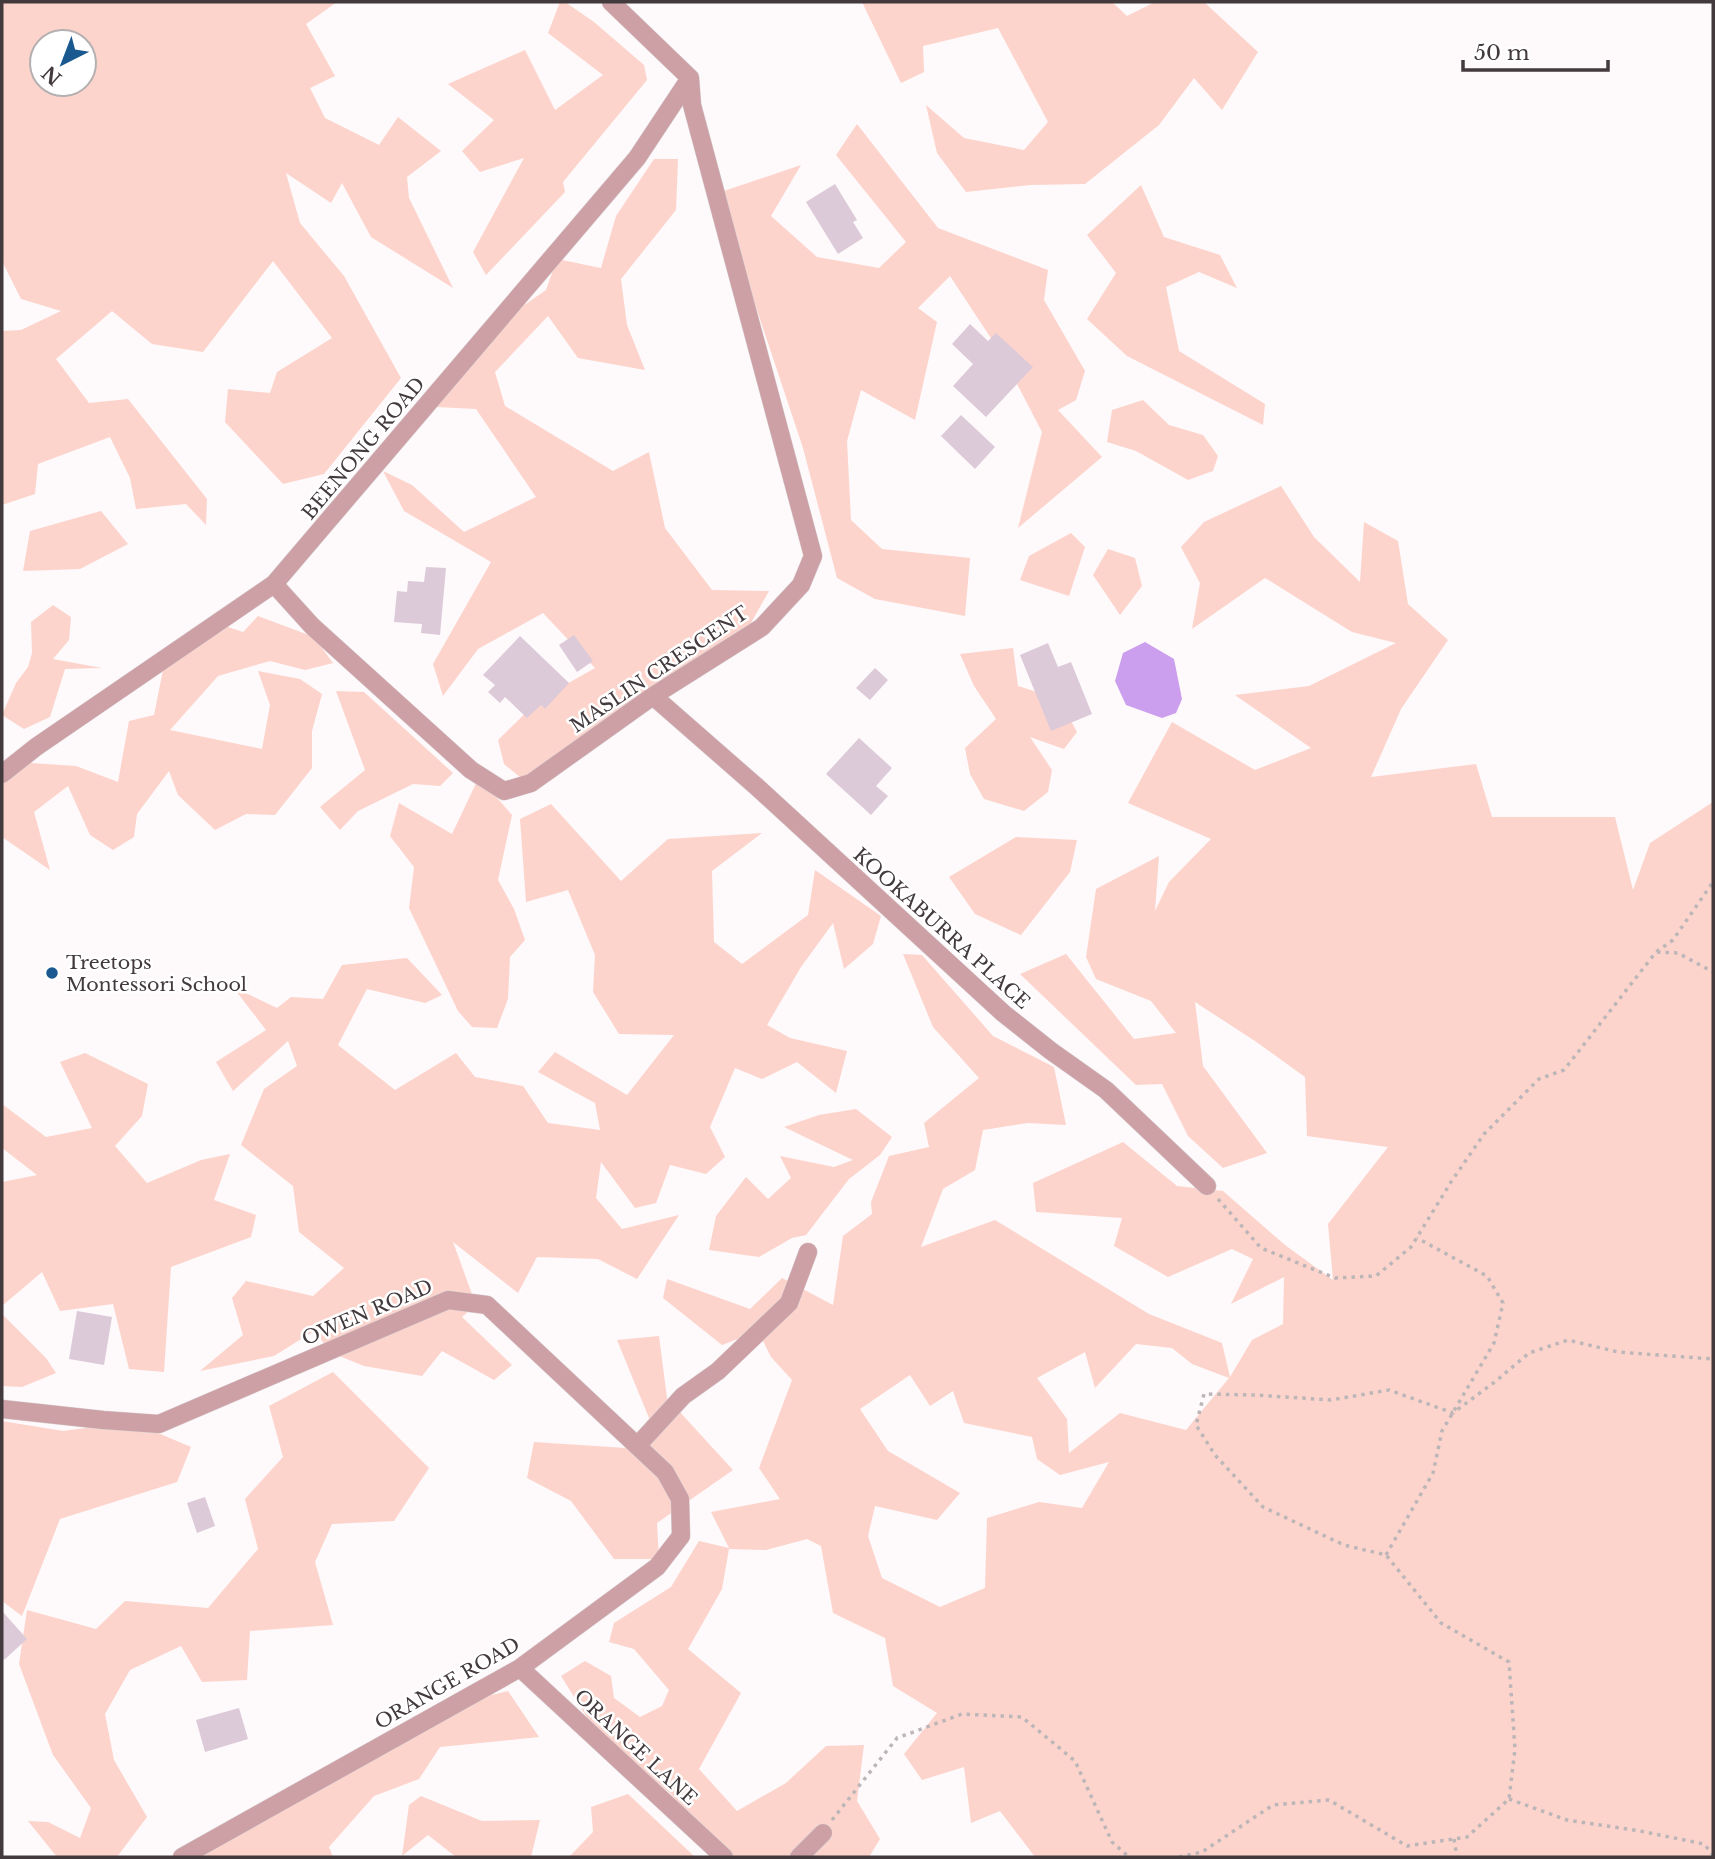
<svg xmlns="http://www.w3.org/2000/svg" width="1715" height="1859" font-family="'Libre Baskerville',serif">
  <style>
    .green { fill: #fdd4cc; fill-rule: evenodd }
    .water { fill: #cb9eee }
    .building { fill: #dccad9 }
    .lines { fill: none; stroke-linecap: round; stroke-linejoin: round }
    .minor-casing { stroke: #d9d3d5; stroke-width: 19 }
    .path { stroke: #bcb6b8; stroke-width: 3.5; stroke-dasharray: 3.5 5; stroke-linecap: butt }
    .minor { stroke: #cda0a6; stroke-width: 18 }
    .poi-dot { fill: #1a598f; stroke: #fff; stroke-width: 2.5 }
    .labels { text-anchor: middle; stroke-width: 5; stroke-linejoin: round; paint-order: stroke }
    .street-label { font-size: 19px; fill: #433a3d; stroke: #fff }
    .poi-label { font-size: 19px; fill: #433a3d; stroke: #fff; text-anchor: start }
  </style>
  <rect width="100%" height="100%" fill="#fef9fb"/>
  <path class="green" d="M2,2H337L306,24L335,76L310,88L325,118L379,145L398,117L441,151L407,177L409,198L453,288L371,237L342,183L331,203L286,173L300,223L344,276L401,378L324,474L283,484L225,422L228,389L270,393L277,372L332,338L273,261L203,352L152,344L112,311L56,359L89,403L128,399L207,499L206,525L186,504L136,509L130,478L110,437L38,464L35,494L2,505V331L21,330L61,311L21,299L2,261ZM42,42H84V84H42Z
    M560,2H565L594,22L644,65L647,80L563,182L565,192L486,275L473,252L524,158L480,172L462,151L494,120L448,84L525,50L555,110L603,75L548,33Z
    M862,2H1112L1127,16L1155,2H1204L1258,52L1222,110L1194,78L1159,125L1085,184L1030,185L966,192L937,153L926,105L964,138L1024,150L1048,122L998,28L923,46L924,72L901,83Z
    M857,124L938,228L1048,270L1044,300L1085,371L1076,400L1058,410L1102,457L1018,528L1042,432L1002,355L950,276L918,308L937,322L915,420L861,390L847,441L851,520L882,549L970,558L965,616L875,599L837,578L803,448L718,193L801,165L771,216L817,257L879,268L906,242L836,155Z
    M654,159H678L676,210L621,279L627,325L645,370L578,358L548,316L495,372L505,406L613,471L649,452L665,528L712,590L769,591L734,653L672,677L532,787L504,764L498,740L540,699L595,668L543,613L478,649L443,696L433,664L491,562L404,511L383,471L412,485L464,532L536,497L476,409L436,407L520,308L546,290L557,259L601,268L616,216Z
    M1141,185L1164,237L1220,255L1237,288L1199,272L1166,287L1179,351L1265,404L1263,425L1127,356L1087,319L1116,273L1087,235Z
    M1143,400L1169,425L1203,435L1218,456L1213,471L1188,480L1136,451L1107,442L1112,410Z
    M1281,486L1314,537L1360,582L1364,522L1398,541L1408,604L1448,640L1401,709L1371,777L1476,764L1492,817H1615L1633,890L1650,843L1713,802V1857H1035L1000,1811L971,1823L964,1767L922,1780L904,1754L937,1713L893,1686L885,1638L833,1613L821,1546L807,1539L766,1550L729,1549L722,1589L688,1649L741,1693L699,1769L737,1811L786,1783L826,1746L864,1745L857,1801L880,1839L869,1857H724L671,1794L627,1757L601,1740L561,1676L585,1661L611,1676L614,1698L640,1717L662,1706L669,1690L634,1649L609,1642L614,1623L671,1587L699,1541L729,1548L711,1512L780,1499L759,1468L792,1380L771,1357L758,1331L722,1345L663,1298L667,1279L750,1309L782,1278L833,1305L843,1236L872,1214L871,1202L889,1156L929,1147L924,1123L979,1078L933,1027L903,954L922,955L993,1036L1054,1067L1066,1125L1028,1123L983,1130L975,1170L943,1189L921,1247L995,1220L1149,1314L1222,1343L1230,1377L1252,1340L1283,1324L1284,1277L1231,1304L1253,1259L1232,1249L1168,1277L1114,1246L1122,1218L1036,1212L1033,1183L1123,1142L1177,1186L1223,1191L1285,1245L1333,1280L1328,1224L1388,1147L1307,1136L1305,1077L1255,1041L1195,1002L1203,1066L1267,1153L1223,1168L1188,1136L1162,1084L1136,1085L1020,974L1066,954L1134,1039L1176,1033L1151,1001L1096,979L1086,957L1096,889L1159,856L1155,911L1169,882L1211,839L1128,803L1172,722L1255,770L1311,748L1235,695L1309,686L1396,643L1352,632L1265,578L1192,629L1200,583L1181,547L1204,522ZM1136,1344L1172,1348L1192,1364L1229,1378L1186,1430L1120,1413L1069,1453L1067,1419L1037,1378L1085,1352L1095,1388ZM910,1375L930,1406L953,1391L964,1423L1032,1437L1037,1459L1060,1475L1109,1462L1082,1508L1039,1502L987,1518L985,1588L940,1607L882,1578L868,1536L875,1506L937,1520L960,1493L888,1451L860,1409Z
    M101,511L128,544L80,569L23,571L30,531Z
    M1071,533L1085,547L1069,596L1020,580L1029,556Z
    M1108,549L1135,558L1142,586L1120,615L1093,575Z
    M53,605L71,617L69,640L53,659L102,668L65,669L50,717L24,729L2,715L16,683L28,667L32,653L31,622Z
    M258,616L314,637L333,663L305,670L270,661L218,676L170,730L262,749L270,705L258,671L300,679L322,694L312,731V768L275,815L246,814L215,830L178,795L169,771L137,814L134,837L113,850L90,835L68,786L34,812L50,870L2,837V775L16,762L76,766L118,782L129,721L154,715L164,665L219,624L243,632Z
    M1013,648L1018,686L1059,699L1077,732L1064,749L1030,737L1052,770L1048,792L1024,811L984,799L970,774L965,748L996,719L974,686L960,654Z
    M336,691L364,692L453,773L440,786L413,784L358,811L340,830L320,807L365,770Z
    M479,777L512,815L498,880L514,909L525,940L510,957L508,999L497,1028L472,1027L458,1011L409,908L414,867L390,836L399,803L452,834Z
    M551,804L621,881L668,839L762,833L712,871L714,942L742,964L808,915L815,870L881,916L873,944L844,969L833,923L801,967L767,1025L790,1038L847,1051L836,1093L797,1062L762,1079L735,1068L710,1127L725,1157L706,1174L670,1165L656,1203L635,1208L601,1162L596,1198L622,1229L679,1215L637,1279L598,1259L537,1257L518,1293L453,1242L476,1305L462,1317L512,1365L494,1380L442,1351L422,1376L364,1366L332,1353L314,1331L274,1356L200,1371L243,1335L232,1298L246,1281L313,1296L344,1268L299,1232L293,1186L241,1145L264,1089L297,1066L288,1041L233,1091L216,1062L266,1030L233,987L277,1008L291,997L323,999L342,965L407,958L442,995L425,1003L367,989L338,1045L395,1090L456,1053L475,1077L523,1086L548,1123L600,1130L595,1103L538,1072L555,1052L627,1095L674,1035L619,1034L593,992L595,955L568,890L526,902L520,819Z
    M1016,837L1077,840L1070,872L1021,935L975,914L949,877Z
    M85,1053L148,1084L142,1116L115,1146L147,1183L201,1160L230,1154L214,1200L256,1215L251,1237L171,1267L164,1372L129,1369L113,1304L60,1311L42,1272L2,1306V1182L37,1175L2,1148V1104L46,1137L92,1128L60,1062Z
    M856,1109L892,1137L880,1155L849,1179L806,1235L792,1238L759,1257L709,1250L716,1216L746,1177L768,1199L791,1178L780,1156L834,1167L853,1160L784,1127L819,1115Z
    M2,1314L46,1358L56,1373L22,1387L2,1386Z
    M659,1336L667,1398L733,1470L657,1523L659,1559H614L571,1501L527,1478L534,1442L626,1448L656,1435L617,1340Z
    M333,1372L429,1468L394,1521L332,1524L315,1562L333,1625L250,1631L247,1680L202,1682L181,1646L130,1670L105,1714L114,1760L147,1817L117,1857H57L28,1821L48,1822L80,1838L91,1808L53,1755L19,1664L27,1610L96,1629L125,1601L208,1608L258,1549L245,1499L283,1457L269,1406Z
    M2,1421L63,1431L132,1422L191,1447L177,1482L60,1519L22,1616L2,1601Z
    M508,1691L539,1737L440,1747L419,1779L374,1796L329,1847L333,1857H177L325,1788L430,1710Z
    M628,1794L695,1857H569L593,1832L591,1807Z
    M421,1796L482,1821L540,1820L531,1857H456L428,1835L402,1856L409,1805Z"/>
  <path class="water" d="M1145,642L1174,659L1182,699L1176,713L1162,718L1126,705L1115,681L1123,653Z"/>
  <path class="building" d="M835,184L857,220L853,222L863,238L838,254L806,202Z
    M970,324L988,341L996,333L1033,367L986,417L953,386L973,364L952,344Z
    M961,415L995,447L975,469L941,436Z
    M426,567L446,568L440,635L421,633L422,624L394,622L397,591L407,592L408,581L424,582Z
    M574,635L593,661L577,672L559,645Z
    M520,636L569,683L545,709L541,705L527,718L505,697L500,703L488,692L495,685L483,675Z
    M1048,643L1058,667L1071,662L1092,714L1051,731L1020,655Z
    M875,668L888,680L870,700L856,688Z
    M859,738L892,768L876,786L888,796L871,815L826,774Z
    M77,1311L112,1317L104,1365L69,1359Z
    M205,1497L215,1526L197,1533L187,1503Z
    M2,1611L27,1639L4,1660L2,1657Z
    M239,1708L248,1739L205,1752L196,1720Z"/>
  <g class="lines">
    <defs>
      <path id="minor" d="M274,584L312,626L471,770L504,791L531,783L653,696L762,627L801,585L813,556L692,105L690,78L611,2
        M653,696L757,787L1003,1013L1051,1051L1106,1090L1207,1186
        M2,774L36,747L274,584L637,158L690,78
        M2,1409L103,1420L159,1424L448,1300L487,1305L665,1472L680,1499L681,1536L657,1567L520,1668L182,1857
        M637,1446L683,1396L718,1371L789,1303L808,1252
        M520,1668L724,1857
        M799,1857L823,1833"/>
    </defs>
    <use href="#minor" class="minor-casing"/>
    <path class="path" d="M1657,952L1678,953L1713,972
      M1218,1199L1261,1248L1335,1278L1376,1276L1411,1247L1451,1182L1484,1134L1539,1079L1564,1070L1656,952L1673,940L1713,882
      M1386,1555L1433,1473L1442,1431L1494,1343L1503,1303L1487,1276L1417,1238
      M1509,1799L1567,1820L1640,1831L1704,1844L1713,1855
      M832,1820L897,1738L962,1714L1022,1717L1075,1761L1112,1842L1129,1857
      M1454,1839L1457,1857
      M1179,1857L1202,1852L1273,1805L1329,1800L1407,1846L1467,1837L1509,1799L1515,1749L1509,1662L1441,1623L1386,1555L1344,1545L1263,1507L1215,1455L1196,1425L1204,1394L1255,1395L1331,1400L1389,1390L1453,1413L1496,1381L1529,1353L1568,1340L1618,1352L1713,1359"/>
    <use href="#minor" class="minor"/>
  </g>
  <circle class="poi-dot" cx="52" cy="973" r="7"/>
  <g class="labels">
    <g class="street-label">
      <text transform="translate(363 448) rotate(-50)" y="7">BEENONG ROAD</text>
      <text transform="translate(659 669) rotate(-34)" y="7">MASLIN CRESCENT</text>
      <text transform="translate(942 928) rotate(42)" y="7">KOOKABURRA PLACE</text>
      <text transform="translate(367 1312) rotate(-23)" y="7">OWEN ROAD</text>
      <text transform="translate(447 1683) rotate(-30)" y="7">ORANGE ROAD</text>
      <text transform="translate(636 1747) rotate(43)" y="7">ORANGE LANE</text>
    </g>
    <g class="poi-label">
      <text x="66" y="969">Treetops<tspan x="66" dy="22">Montessori School</tspan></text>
    </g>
  </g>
  <rect width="1715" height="1859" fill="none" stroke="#433a3d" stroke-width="7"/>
  <g transform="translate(63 63) rotate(222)"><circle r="33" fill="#ffffff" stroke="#b4b0b1" stroke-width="2"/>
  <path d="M0-5L12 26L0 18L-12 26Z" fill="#1a598f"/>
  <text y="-10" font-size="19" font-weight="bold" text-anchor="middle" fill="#433a3d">N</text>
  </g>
  <path d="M1463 60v10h145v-10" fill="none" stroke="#433a3d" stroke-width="3.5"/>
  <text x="1474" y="60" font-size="21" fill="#433a3d" stroke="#ffffff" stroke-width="5" paint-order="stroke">50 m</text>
</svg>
